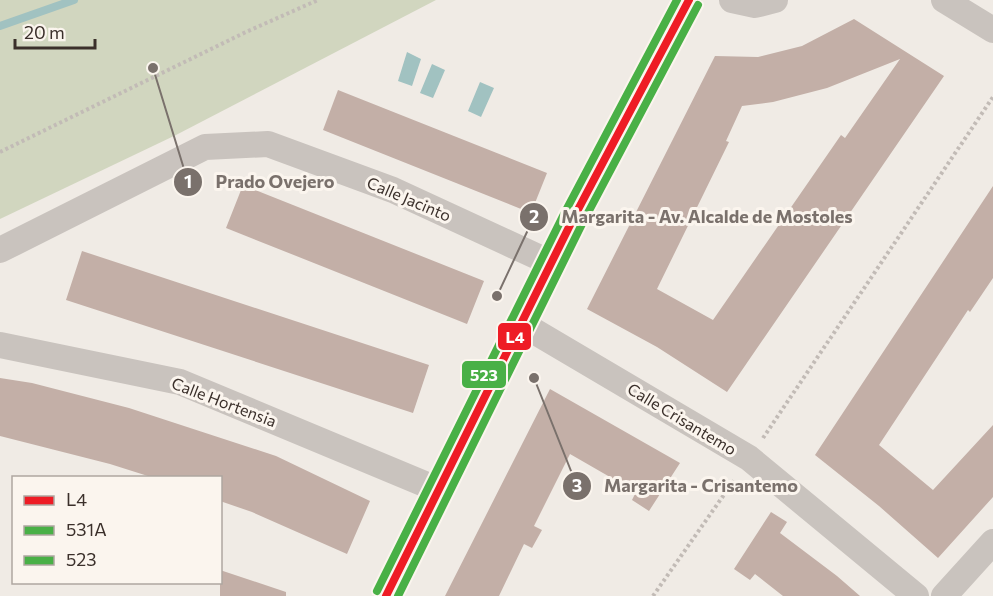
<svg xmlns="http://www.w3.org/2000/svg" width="993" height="596" font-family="Commissioner,sans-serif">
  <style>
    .green { fill: #d1d6bf }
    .water { fill: #a1c2c1 }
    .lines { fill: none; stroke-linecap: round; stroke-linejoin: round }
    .stream { stroke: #a1c2c1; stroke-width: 8 }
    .building { fill: #c3afa7; fill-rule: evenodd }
    .path { stroke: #c2bbb6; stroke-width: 4; stroke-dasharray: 3 3; stroke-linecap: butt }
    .minor { stroke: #c9c3be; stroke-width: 26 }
    .bus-1-casing { stroke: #fbf5ee; stroke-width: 12 }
    .bus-2-casing { stroke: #fbf5ee; stroke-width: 12 }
    .bus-3-casing { stroke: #fbf5ee; stroke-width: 12 }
    .bus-1 { stroke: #ee1c25; stroke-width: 8 }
    .bus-2 { stroke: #49b046; stroke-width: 8 }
    .bus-3 { stroke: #49b046; stroke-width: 8 }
    .labels { text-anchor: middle; stroke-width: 6; stroke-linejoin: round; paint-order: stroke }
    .street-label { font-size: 16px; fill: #3b302b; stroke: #fbf5ee }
    .leader { fill: none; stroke: #7a716c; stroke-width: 2 }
    .callout-dot { fill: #7a716c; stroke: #fbf5ee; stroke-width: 2 }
    .mark-label { font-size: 18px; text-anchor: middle; font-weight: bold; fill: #fff }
    .callout-label { font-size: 18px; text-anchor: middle; font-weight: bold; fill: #7a716c; stroke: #fbf5ee; stroke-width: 6; stroke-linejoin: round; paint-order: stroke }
    .line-badge { stroke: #fbf5ee; stroke-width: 2 }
    .badge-label { font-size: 16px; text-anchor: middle; font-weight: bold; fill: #fff }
  </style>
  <rect width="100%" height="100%" fill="#f0ebe5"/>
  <path class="green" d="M0,0H436L176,135L0,219Z"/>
  <path class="water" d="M407,52L421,59L412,86L398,81Z
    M432,64L445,70L433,98L420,93Z
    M480,82L494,88L481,117L468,111Z"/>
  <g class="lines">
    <path class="stream" d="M0,26L74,0"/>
  </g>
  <path class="building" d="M854,19L944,76L727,392L657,347L587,309L715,56L758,57L802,46ZM900,59L845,138L841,135L713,320L657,289L729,142L726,141L742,106L773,102L827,88Z
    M338,90L547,173L531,213L323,130Z
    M243,185L484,281L467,324L226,228Z
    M993,186V278L970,312L968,310L879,445L933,490L993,425V497L938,558L879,506L815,455Z
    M82,251L429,365L413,413L66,300Z
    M0,378L32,383L129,408L276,456L370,501L347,554L252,512L220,501V477H151L110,464L0,436Z
    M550,389L680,463L649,511L632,500L636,492L570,454L534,526L542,530L532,548L524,544L499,596H445Z
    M771,512L787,522L780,533L837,576L860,596H783L755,574L750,580L734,569Z
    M220,570L286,592V596H220Z"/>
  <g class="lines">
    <path class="path" d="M0,152L246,32L318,0
      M763,438L993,97
      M653,596L735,479"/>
    <path class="minor" d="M732,0L755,5L775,0
      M944,0L993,30
      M0,250L205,147L268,144L393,190L551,263
      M522,324L749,458L916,596
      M0,345L180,382L439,490
      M386,596L573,219L689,0
      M944,596L993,542"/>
    <defs>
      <path id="bus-1" d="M386,596L573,219L689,0"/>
      <path id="bus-2" d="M398,596L582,224L698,5"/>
      <path id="bus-3" d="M377,591L564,214L677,0"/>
    </defs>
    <use href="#bus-1" class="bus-1-casing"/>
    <use href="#bus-2" class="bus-2-casing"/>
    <use href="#bus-3" class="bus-3-casing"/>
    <use href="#bus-1" class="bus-1"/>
    <use href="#bus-2" class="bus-2"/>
    <use href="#bus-3" class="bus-3"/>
  </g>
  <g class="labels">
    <g class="street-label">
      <text transform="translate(409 199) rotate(23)" y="6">Calle Jacinto</text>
      <text transform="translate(224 402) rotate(21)" y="6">Calle Hortensia</text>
      <text transform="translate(682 419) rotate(31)" y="6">Calle Crisantemo</text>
    </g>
  </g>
  <path class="leader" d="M153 68L188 182M497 296L534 217M534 378L577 486"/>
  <g class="callout-dot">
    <circle cx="153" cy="68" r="6"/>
    <circle cx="497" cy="296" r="6"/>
    <circle cx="534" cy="378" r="6"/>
    <circle cx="188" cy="182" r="15"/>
    <circle cx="534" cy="217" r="15"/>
    <circle cx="577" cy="486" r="15"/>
  </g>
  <g class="mark-label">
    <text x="188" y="188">1</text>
    <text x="534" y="223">2</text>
    <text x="577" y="492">3</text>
  </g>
  <g class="callout-label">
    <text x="275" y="188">Prado Ovejero</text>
    <text x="707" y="223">Margarita - Av. Alcalde de Mostoles</text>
    <text x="701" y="492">Margarita - Crisantemo</text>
  </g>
  <g class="line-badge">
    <rect x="497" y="322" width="35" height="29" rx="6" fill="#ee1c25"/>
    <rect x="461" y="360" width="46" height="29" rx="6" fill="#49b046"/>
  </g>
  <g class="badge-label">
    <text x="515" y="343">L4</text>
    <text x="484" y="381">523</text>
  </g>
  <rect x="12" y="476" width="210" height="108" fill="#fbf5ee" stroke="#aea6a0" stroke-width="1.5"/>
  <rect x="24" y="496" width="30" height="9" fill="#ee1c25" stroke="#aea6a0" stroke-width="1.5"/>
  <text x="66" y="506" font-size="18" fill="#3b302b">L4</text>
  <rect x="24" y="526" width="30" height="9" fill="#49b046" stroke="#aea6a0" stroke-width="1.5"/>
  <text x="66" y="536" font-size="18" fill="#3b302b">531A</text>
  <rect x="24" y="556" width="30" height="9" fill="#49b046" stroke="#aea6a0" stroke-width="1.5"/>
  <text x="66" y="566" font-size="18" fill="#3b302b">523</text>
  <path d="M15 39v9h80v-9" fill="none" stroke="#3b302b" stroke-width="3"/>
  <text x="24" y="39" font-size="18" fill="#3b302b" stroke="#fbf5ee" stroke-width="4.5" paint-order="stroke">20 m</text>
</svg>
